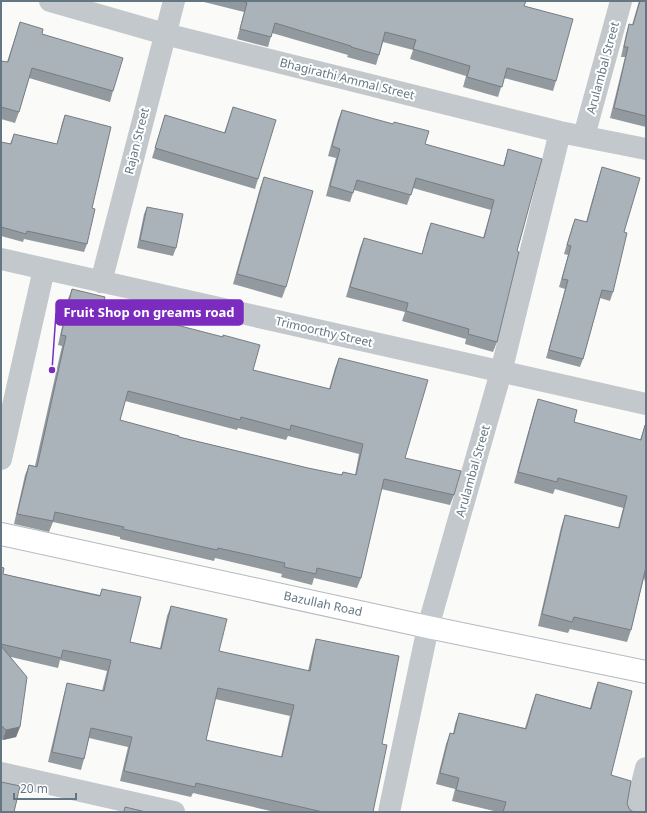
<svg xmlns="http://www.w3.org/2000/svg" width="647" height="813" font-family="'Noto Sans',sans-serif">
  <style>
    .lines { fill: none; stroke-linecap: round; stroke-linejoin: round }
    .secondary-casing { stroke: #b3babf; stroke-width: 24 }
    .minor { stroke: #c3c8cc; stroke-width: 22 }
    .secondary { stroke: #fff; stroke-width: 22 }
    .wall { fill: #929a9f; fill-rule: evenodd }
    .shaded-wall { fill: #777d82 }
    .building { fill: #aab3b9; stroke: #777d82; fill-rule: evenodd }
    .labels { text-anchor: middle; stroke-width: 4; stroke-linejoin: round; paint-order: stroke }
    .street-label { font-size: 12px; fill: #657683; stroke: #fff }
    .leader { fill: none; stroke: #7b2cbf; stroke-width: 1.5 }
    .callout-dot { fill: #7b2cbf; stroke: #fff; stroke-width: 1.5 }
    .callout { fill: #7b2cbf; stroke: #7b2cbf; stroke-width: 1.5 }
    .callout-label { font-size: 13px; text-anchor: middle; font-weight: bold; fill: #fff }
  </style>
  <rect width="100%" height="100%" fill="#fafaf8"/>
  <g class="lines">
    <defs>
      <path id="secondary" d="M1,534L428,627L646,672"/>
    </defs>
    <use href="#secondary" class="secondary-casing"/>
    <path class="minor" d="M50,1L165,34L560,132L646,149
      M584,136L621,1
      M1,259L646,404
      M101,282L174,1
      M1,459L44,269
      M1,773L174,812
      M389,812L428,627L501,372L560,132
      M635,812L646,768"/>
    <use href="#secondary" class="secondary"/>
  </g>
  <path class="wall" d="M200,1H526L524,6L556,81L553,91L504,78L498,97L463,87L466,76L410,59L413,50L383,42L379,55L376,65L347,57L348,55L272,33L268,47L237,39L244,12Z
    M639,1H646V127L610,118L625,57H621L626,34L629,24L632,25Z
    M20,22L42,34L113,91L110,102L29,78L19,112L15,123L1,119V61L7,62Z
    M233,107L258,179L255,189L152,158L165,115L224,133Z
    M342,110L425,144L503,166L508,149L517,251L497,342L493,352L465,344L466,339L402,321L405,312L346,297L360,248L364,238L422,254L427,233L431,223L483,238L491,210L413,188L407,205L354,190L350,202L326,196L336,158L328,156L338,120Z
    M65,115L92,208L87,244L84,252L24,239L23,242L1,236V142L10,144L14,134L57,144L62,123Z
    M602,167L624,232L613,292L610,301L600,298L583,359L580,367L546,358L565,289L559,287L568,255L564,254L572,227L575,219L586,222L599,176Z
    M264,177L286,287L282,298L233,284L260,188Z
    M147,207L176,248L173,256L137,248L144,214Z
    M72,289L103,306L253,370L329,389L335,368L339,358L405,458L454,495L450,505L381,489L361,578L357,588L314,578L312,585L281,577L282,574L215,558L214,561L120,539V537L53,522L49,532L14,524L25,475L29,465L35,466L62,346L58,345L68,299ZM125,401L237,430L238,428L286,440L288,436L359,454L355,475L343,472L341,475L308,468L179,437L120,420Z
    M538,399L574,422L640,440L645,425H646V588L644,577L631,630L627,642L570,629L568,633L538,626L561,527L565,515L618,528L623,508L555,489L553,494L514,483L534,411Z
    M1,567L3,574L100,595L102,589L130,642L160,648L167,616L171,606L219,651L308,671L313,649L316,639L382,744L373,812H275L193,793L191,797L120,781L128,747L89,738L84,759L81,770L48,762L64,694L67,683L102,691L107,671L60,660L58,668L11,657L20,727L16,737L3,740L1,739ZM215,699L290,716L281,757L206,740Z
    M598,682L611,775L630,810L634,812H498L452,801L455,789L436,784L446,744L450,733L453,734L455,724L459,713L525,728L532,705L536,694L590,708L594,693Z"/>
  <path class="shaded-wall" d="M20,727L16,737L3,740L6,730Z"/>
  <path class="building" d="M242,1H526L524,6L573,19L556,81L507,68L502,87L467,77L470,66L413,49L416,40L385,32L379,55L351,47V46L275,23L271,37L240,29L247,3Z
    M640,1H646V116L614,108L628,47H624L629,24L633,25Z
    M20,22L43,29L42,34L123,58L113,91L32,68L19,112L1,107V61L8,62Z
    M233,107L276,120L258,179L155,148L165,115L225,133Z
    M342,110L393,124L394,122L429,131L425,144L504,166L508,149L542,159L517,251L519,252L497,342L468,334L469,329L406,311L408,303L350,287L364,238L422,254L431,223L484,238L494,200L416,178L411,195L357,180L353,193L330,186L340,149L332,146Z
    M65,115L111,127L92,208L95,209L87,244L27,231L26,234L1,227V142L11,144L14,134L57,144Z
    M602,167L640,178L624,232L627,233L613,292L602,290L583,359L549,350L568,280L562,279L571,246L567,245L575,219L587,222Z
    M264,177L313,191L286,287L237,274Z
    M147,207L183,214L176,248L140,240Z
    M72,289L105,297L103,306L223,337V335L260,345L253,370L330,389L339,358L428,380L405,458L461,471L454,495L384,479L361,578L317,568L316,574L284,567L285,563L218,548L217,550L123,529L124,527L55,512L53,521L17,514L29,465L37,467L66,336L61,335ZM128,391L240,420L241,417L290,430L291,425L363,444L356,475L343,472L342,475L308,468L179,437V436L120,420Z
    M538,399L577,410L574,422L641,440L645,425H646V567L631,630L574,617L572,622L542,614L565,515L619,528L627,496L558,478L557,482L518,472Z
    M1,567L4,568L3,574L100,596L102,589L141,597L130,642L161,649L171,606L227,619L219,651L310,671L316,639L399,656L382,744L387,745L373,812H323L196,783L195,787L124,771L132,737L91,728L84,759L52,752L67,683L104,691L111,660L63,650L61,658L1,644ZM218,688L294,705L282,757L206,740Z
    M1,646L27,677L20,727L6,730L1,725Z
    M598,682L632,691L611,775L631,781L627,804L630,810L634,812H503L506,802L456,790L459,778L440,773L450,733L454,734L459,713L526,729L536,694L591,709Z
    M1,782L20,786L14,812H1Z
    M125,807L146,812H124Z"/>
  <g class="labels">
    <g class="street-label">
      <text transform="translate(603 68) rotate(-75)" y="4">Arulambal Street</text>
      <text transform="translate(347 79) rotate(14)" y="4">Bhagirathi Ammal Street</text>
      <text transform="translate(137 141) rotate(-76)" y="4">Rajan Street</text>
      <text transform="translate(324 332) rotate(13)" y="4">Trimoorthy Street</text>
      <text transform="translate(473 471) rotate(-74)" y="4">Arulambal Street</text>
      <text transform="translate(323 604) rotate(12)" y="4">Bazullah Road</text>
    </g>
  </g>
  <path class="leader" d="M52 370L56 313"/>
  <circle class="callout-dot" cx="52" cy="370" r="4"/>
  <rect class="callout" x="56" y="300" width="187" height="25" rx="4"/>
  <g class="callout-label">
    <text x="149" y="317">Fruit Shop on greams road</text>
  </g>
  <rect width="647" height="813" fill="none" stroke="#657683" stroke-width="4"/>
  <path d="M14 793v6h62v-6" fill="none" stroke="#657683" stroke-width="2"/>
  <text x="20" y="793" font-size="12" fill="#657683" stroke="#ffffff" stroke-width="3" paint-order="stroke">20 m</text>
</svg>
